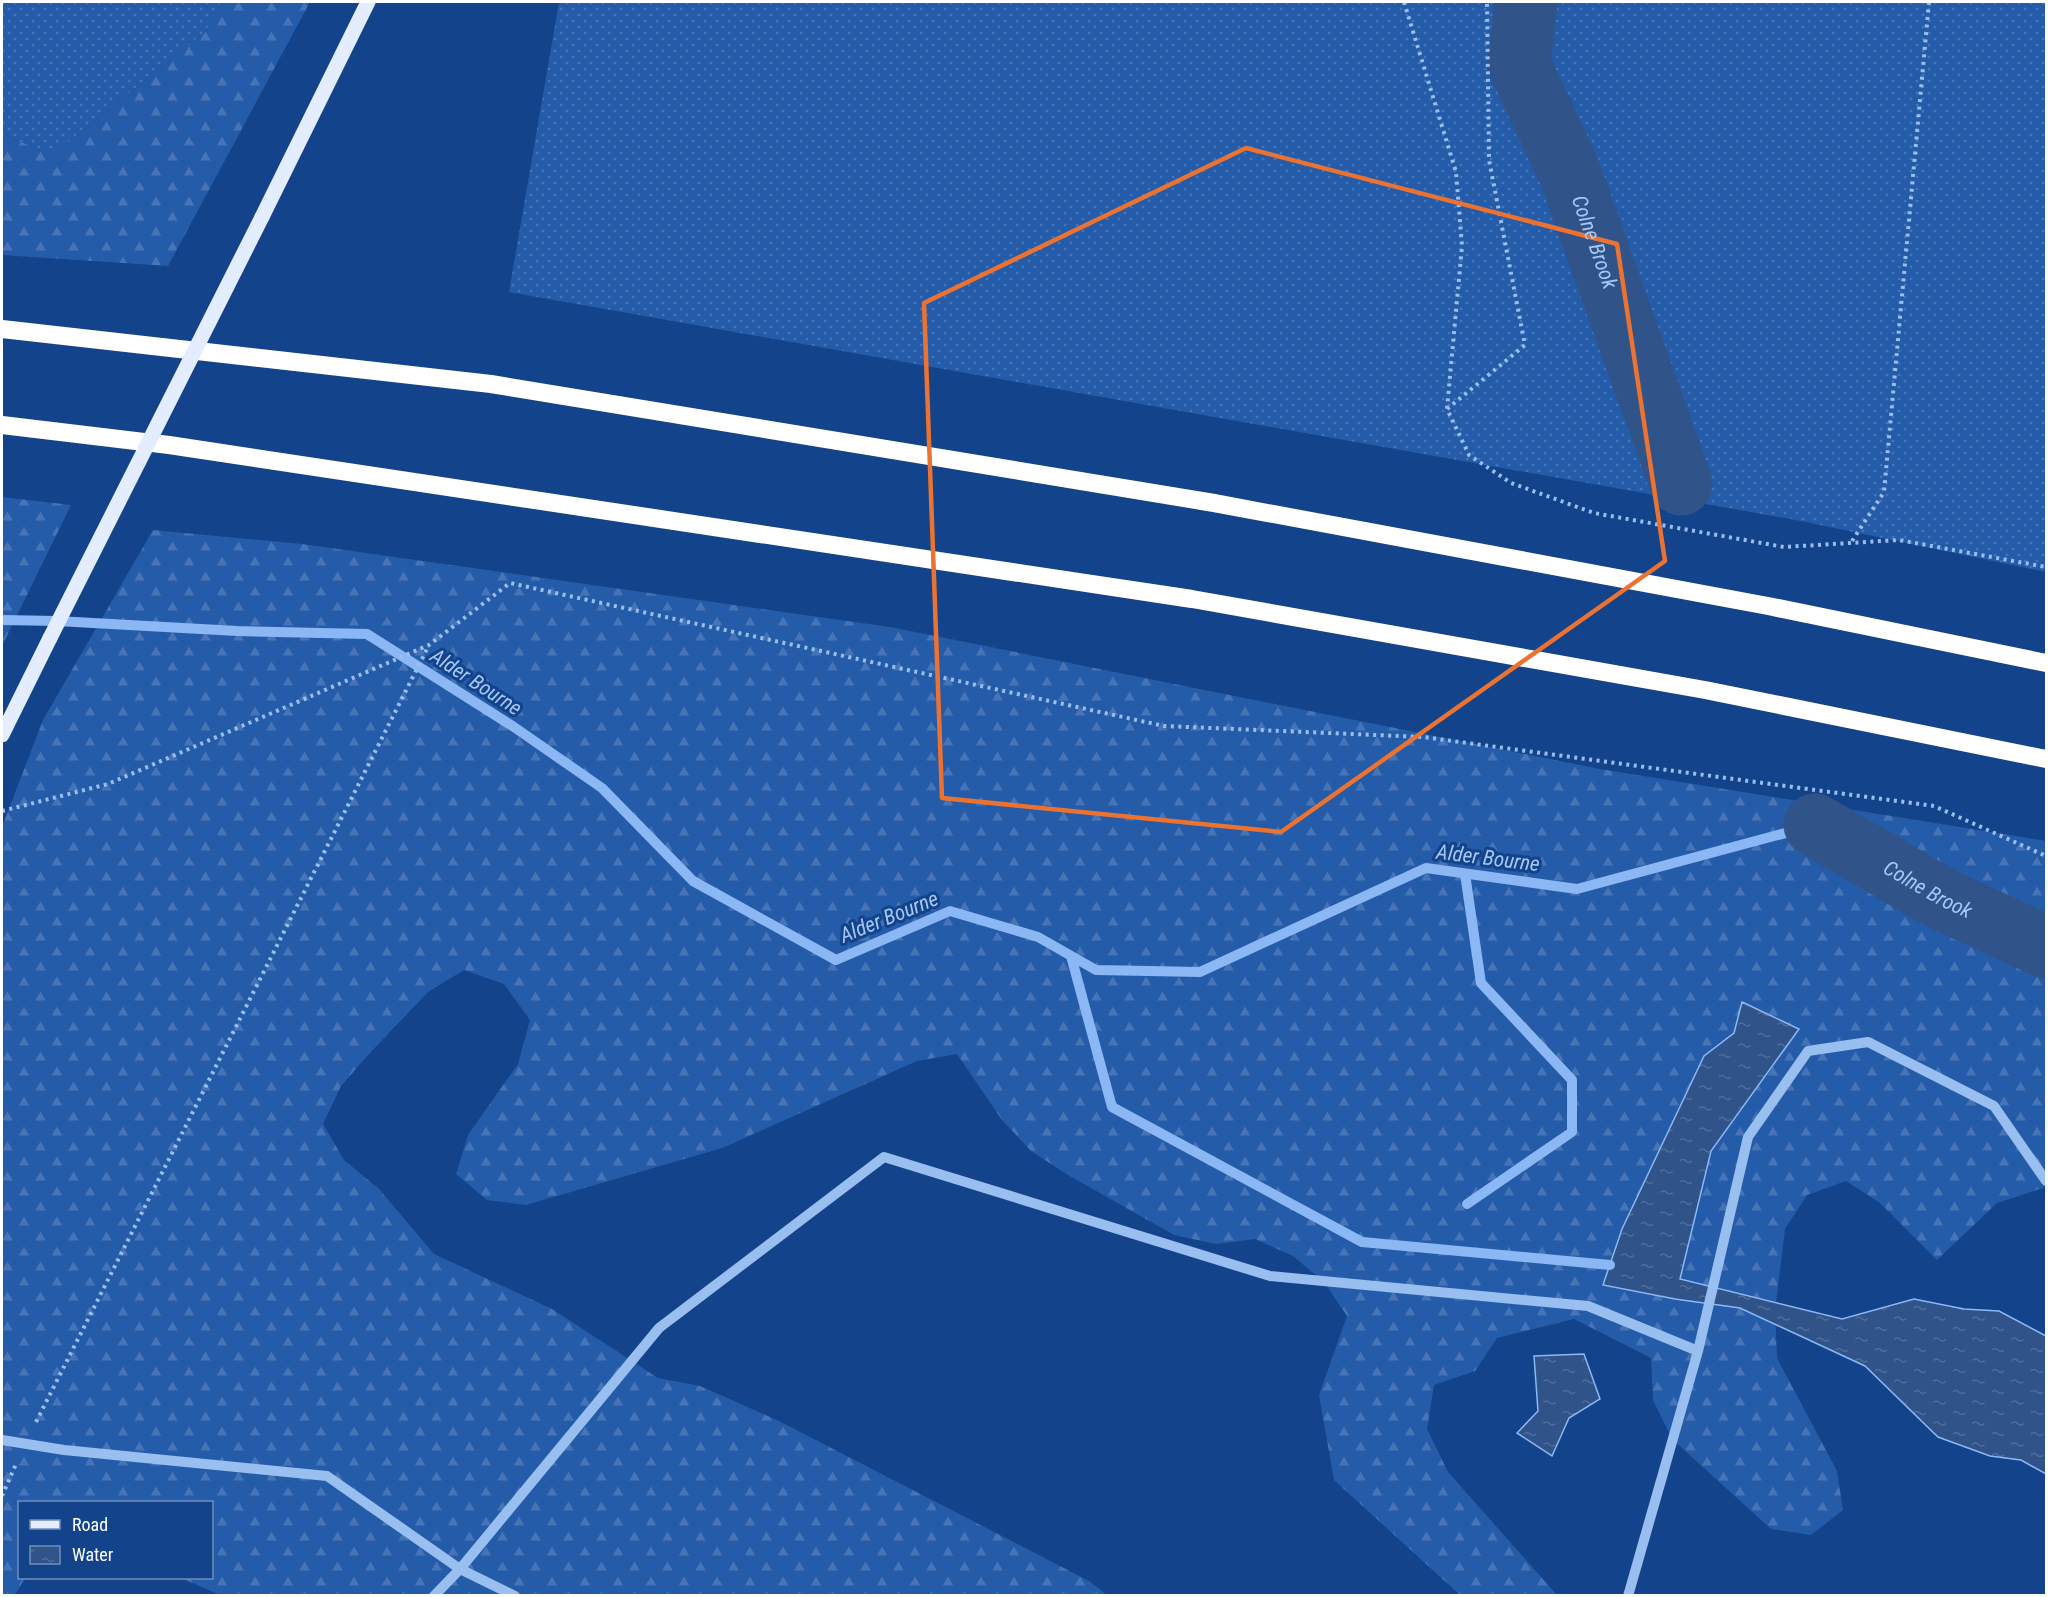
<svg xmlns="http://www.w3.org/2000/svg" width="2048" height="1597" font-family="'Roboto Condensed',sans-serif">
  <style>
    .grass { fill: url(#grass-dots) }
    .forest { fill: url(#forest-firs) }
    .water { fill: url(#water-ripples); stroke: #8bb8f4; stroke-width: 1.5 }
    .lines { fill: none; stroke-linecap: round; stroke-linejoin: round }
    .stream { stroke: #8bb8f4; stroke-width: 10 }
    .river { stroke: #305489; stroke-width: 63 }
    .path { stroke: #99bef0; stroke-width: 4; stroke-dasharray: 3 4.5; stroke-linecap: butt }
    .minor { stroke: #99bef0; stroke-width: 10 }
    .major { stroke: #e3edff; stroke-width: 15 }
    .highway { stroke: #fff; stroke-width: 18 }
    .major-bridge { stroke: #e3edff; stroke-width: 15 }
    .marked { fill: none; stroke: #eb7230; stroke-width: 4.5; stroke-linejoin: round }
    .labels { text-anchor: middle; stroke-width: 6; stroke-linejoin: round; paint-order: stroke }
    .water-label { font-size: 21px; font-style: italic; fill: #a5c8f8; stroke: #13438a }
  </style>
  <defs>
    <pattern id="grass-dots" width="8" height="8" patternUnits="userSpaceOnUse" patternTransform="scale(1.5)"><rect width="8" height="8" fill="#255ca9"/><path d="M2 2h.1M6 6h.1" fill="none" stroke="#4674b6" stroke-width="1.8" stroke-linecap="round"/></pattern>
    <pattern id="forest-firs" width="22" height="20" patternUnits="userSpaceOnUse" patternTransform="scale(1.5)"><rect width="22" height="20" fill="#255ca9"/><path d="M5 1l3.5 6h-7zM16 11l3.5 6h-7z" fill="#4674b6"/></pattern>
    <pattern id="water-ripples" width="26" height="14" patternUnits="userSpaceOnUse" patternTransform="scale(1.5)"><rect width="26" height="14" fill="#305489"/><path d="M2 4q2-2 4 0t4 0M15 11q2-2 4 0t4 0" fill="none" stroke="#4f6e9b"/></pattern>
  </defs>
  <rect width="100%" height="100%" fill="#13438a"/>
  <path class="grass" d="M2,2H221L206,31L52,155L2,134Z
    M559,2H2046V572L1796,520L509,292Z"/>
  <path class="forest" d="M221,2H310L168,266L2,255V134L52,155L206,31Z
    M2,497L71,505L2,646Z
    M153,530L302,544L890,627L1600,769L2046,841V1183L2043,1188L1997,1203L1937,1260L1880,1203L1846,1181L1807,1195L1785,1229L1775,1311L1777,1358L1837,1471L1843,1510L1811,1535L1771,1529L1672,1439L1653,1400L1651,1358L1574,1319L1497,1338L1475,1371L1434,1385L1427,1429L1448,1472L1557,1595H1460L1334,1480L1319,1395L1347,1316L1324,1282L1293,1256L1255,1239L1216,1244L1174,1235L1068,1175L1031,1151L1002,1120L957,1054L917,1061L722,1148L526,1205L487,1200L456,1174L468,1135L518,1064L530,1020L504,984L464,970L428,992L368,1055L341,1086L323,1124L344,1160L379,1189L434,1254L552,1309L658,1378L700,1386L779,1421L1089,1581L1107,1595H220L181,1578H212V1502H20V1578H25L15,1595H2V827L43,720Z"/>
  <path class="water" d="M1742,1002L1799,1029L1711,1151L1680,1279L1842,1319L1914,1299L1964,1309L1999,1311L2046,1336V1474L2021,1460L1990,1456L1938,1437L1865,1366L1740,1308L1675,1299L1603,1285L1622,1229L1704,1056L1734,1033Z
    M1584,1354L1600,1399L1569,1418L1552,1456L1517,1433L1538,1411L1534,1356Z"/>
  <g class="lines">
    <path class="stream" d="M2,620L57,621L237,631L367,634L514,727L602,788L693,881L836,960L950,911L1038,937L1096,970L1200,972L1426,868L1577,889L1815,825
      M1465,874L1481,983L1572,1080V1132L1467,1204
      M1071,956L1112,1107L1362,1242L1610,1265"/>
    <g class="river">
      <path id="s1" d="M1526,2L1519,64L1569,171L1681,484"/>
      <path id="s2" d="M1815,825L1942,899L2046,947"/>
    </g>
    <path class="path" d="M1404,2L1456,172L1462,246L1447,409L1469,455L1511,483L1594,513L1784,547L1899,540L2046,567
      M1447,409L1525,345L1489,160L1487,2
      M1852,541L1884,492L1929,2
      M2,811L108,784L429,645L510,583L1164,726L1423,737L1934,806L2046,856
      M36,1422L429,645
      M2,1496L16,1464"/>
    <path class="minor" d="M2,1440L64,1450L327,1476L460,1569L515,1596
      M434,1596L460,1569L659,1328L884,1157L1270,1276L1588,1306L1698,1351
      M1628,1596L1698,1351L1748,1137L1808,1051L1868,1042L1994,1106L2046,1181"/>
    <path class="major" d="M262,217L368,2
      M2,735L50,638"/>
    <path class="highway" d="M2,329L491,384L1214,503L1768,606L2046,663
      M2,425L169,445L1192,599L1705,690L2046,759"/>
    <path class="major-bridge" d="M50,638L262,217"/>
  </g>
  <path class="marked" d="M1246,148L1617,244L1665,561L1281,832L942,798L924,303Z"/>
  <g class="labels">
    <g class="water-label">
      <text dy="7" stroke="none"><textPath href="#s1" startOffset="256">Colne Brook</textPath></text>
      <text transform="translate(476 682) rotate(33)" y="7">Alder Bourne</text>
      <text transform="translate(1488 858) rotate(7)" y="7">Alder Bourne</text>
      <text dy="7" stroke="none"><textPath href="#s2" startOffset="130">Colne Brook</textPath></text>
      <text transform="translate(889 917) rotate(-22)" y="7">Alder Bourne</text>
    </g>
  </g>
  <rect width="2048" height="1597" fill="none" stroke="#ffffff" stroke-width="6"/>
  <rect x="18" y="1501" width="195" height="78" fill="#13438a" stroke="#718eb9" stroke-width="1.5"/>
  <rect x="30" y="1520" width="30" height="9" fill="#e3edff" stroke="#718eb9" stroke-width="1.5"/>
  <text x="72" y="1531" font-size="18" fill="#ffffff">Road</text>
  <rect x="30" y="1546" width="30" height="18" fill="url(#water-ripples)" stroke="#718eb9" stroke-width="1.5"/>
  <text x="72" y="1561" font-size="18" fill="#ffffff">Water</text>
</svg>
